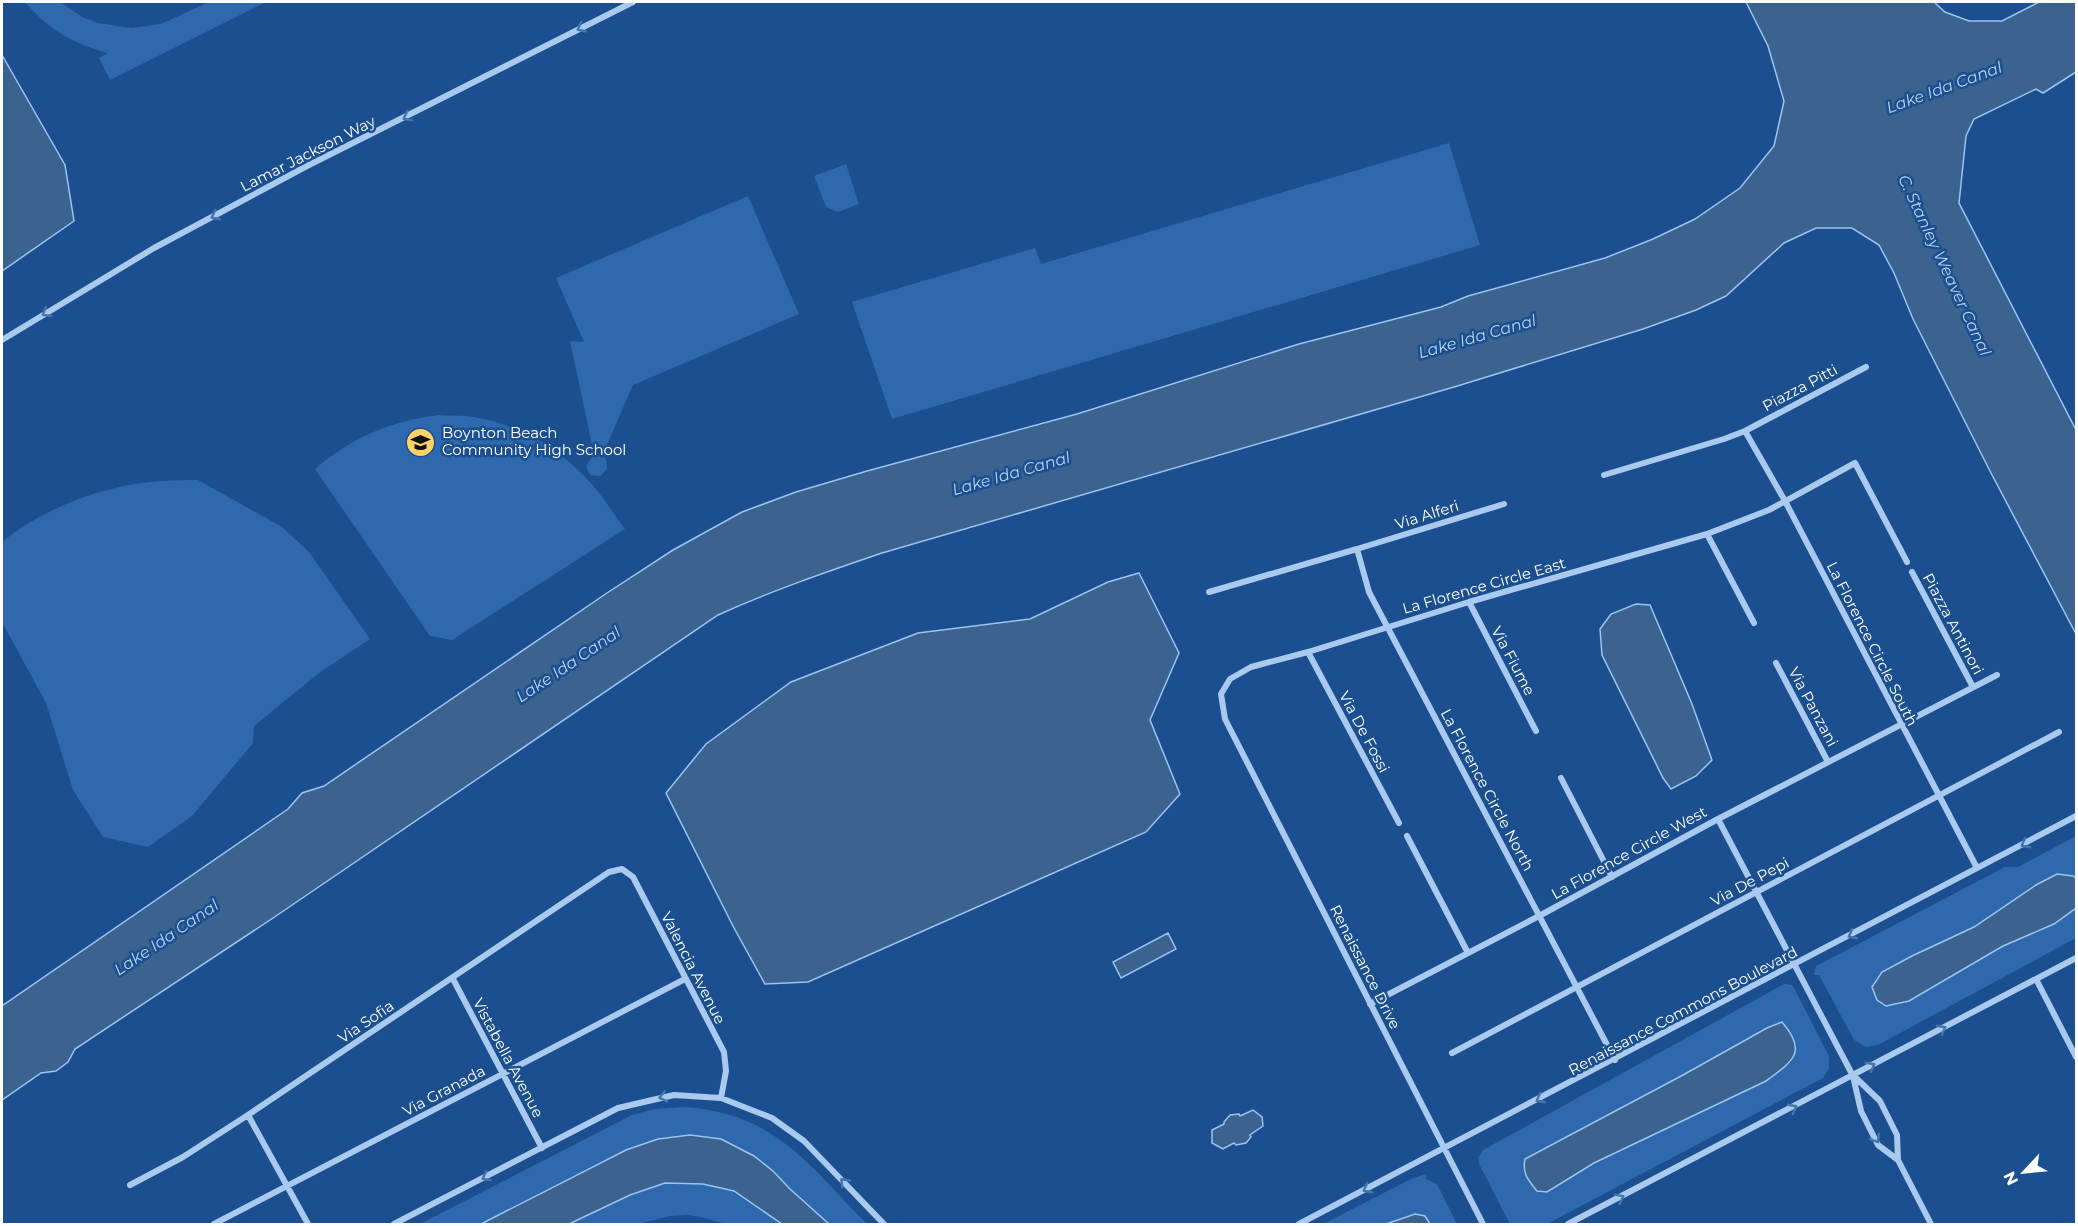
<svg xmlns="http://www.w3.org/2000/svg" width="2078" height="1226" font-family="Montserrat,sans-serif">
  <style>
    .green { fill: #2e69ad; fill-rule: evenodd }
    .water { fill: #3c6290; stroke: #9cc4f0; stroke-width: 1.5 }
    .lines { fill: none; stroke-linecap: round; stroke-linejoin: round }
    .street { stroke: #a9c9ee; stroke-width: 6 }
    .oneway { stroke: #4674ac }
    .labels { text-anchor: middle; stroke-width: 5; stroke-linejoin: round; paint-order: stroke }
    .street-label { font-size: 15px; fill: #fff; stroke: #1b4f8f }
    .poi-label { font-size: 15px; fill: #fff; stroke: #1b4f8f; text-anchor: start }
    .water-label { font-size: 16px; font-style: italic; fill: #b5d3f5; stroke: #1b4f8f }
  </style>
  <rect width="100%" height="100%" fill="#1b4f8f"/>
  <path class="green" d="M25,2H60L82,17L98,23L131,28L161,24L209,2H266L110,80L99,58L108,53C73,44 48,29 25,2Z
    M1449,143L1480,245L892,419L852,302L1035,248L1041,264Z
    M846,164L859,204L838,212L826,207L814,176Z
    M748,196L799,314L633,385L603,454L606,459L607,469L600,476L590,475L586,466L594,454L570,341L584,342L556,278Z
    M438,415C450,416 463,415 474,417C522,425 564,451 595,488C606,501 615,516 625,529L452,640L430,636L315,469C353,437 388,422 438,415Z
    M198,480L282,527L309,552L370,639L319,673L254,726L253,743L192,816L148,847L103,837L73,790L46,703L2,622V542C43,508 107,484 161,481C173,480 186,480 198,480Z
    M2076,836V878L2073,876L2057,874L2036,885L1974,927L1912,956L1882,972L1872,987L1909,1001L2003,946L2054,924L2076,908V938L1878,1045L1866,1047L1854,1040L1819,975H1814L1816,966L2005,867H2018Z
    M1784,984L1792,985L1794,988L1829,1056V1068L1823,1078L1547,1224H1510L1479,1164L1478,1158L1483,1150ZM1767,1028L1790,1032C1804,1060 1787,1066 1766,1081L1594,1163L1547,1192L1526,1159L1683,1075Z
    M684,1107C775,1113 808,1164 867,1224H829L790,1189L773,1171L604,1160L481,1224H420L632,1115L655,1109Z
    M1427,1174L1426,1179L1437,1184L1457,1224H1430L1425,1216L1386,1224H1323L1413,1178Z
    M665,1183L703,1184L734,1191L782,1224H726L701,1217L687,1215L670,1216L638,1224H569L630,1195Z"/>
  <path class="water" d="M1746,2H1934L1945,12L1969,21H2002L2039,2H2076V72L2043,93L2036,89L1974,119L1966,136L1959,203L2076,430V634L1991,473L1913,319L1894,273L1879,245L1852,228H1816L1784,243L1726,296L1696,310L1643,329L1454,387L882,553C826,572 771,591 718,615L276,916L75,1049L68,1062L56,1071L41,1073L2,1100V1006L288,809L302,793L324,786L607,593L673,550L742,512L796,492L867,471L1077,414L1299,344L1441,307L1468,296L1605,258L1653,239L1695,219L1740,188L1774,146L1784,101L1768,46Z
    M2,55L65,165L74,221L2,271Z
    M1139,573L1179,653L1150,720L1180,794L1146,832L808,982L765,984L734,928L666,793L706,744L791,682L918,633L1030,619L1108,582Z
    M1636,604L1650,605L1692,704L1712,760L1696,776L1671,789L1663,778L1602,655L1600,629L1611,614Z
    M2057,874L2073,876L2076,878V908L2054,924L2003,946L1909,1001L1886,1006L1877,1000L1872,987L1882,972L1912,956L1974,927L2036,885Z
    M1168,933L1176,949L1121,978L1113,962Z
    M1782,1022C1808,1052 1793,1061 1766,1081L1594,1163L1547,1192L1537,1191C1528,1180 1522,1173 1525,1159L1683,1075L1767,1028Z
    M1253,1110L1262,1117L1263,1126L1250,1135L1251,1137L1246,1143L1236,1145L1234,1143L1223,1149L1212,1143V1130L1224,1124V1122L1230,1115L1239,1114L1240,1116Z
    M690,1135L721,1139L754,1156L773,1171L790,1189L829,1224H782L734,1191L703,1184L665,1183L630,1195L569,1224H481L626,1150L658,1139Z
    M1415,1214L1425,1216L1430,1224H1386Z"/>
  <g class="lines">
    <path class="street" d="M2,340L154,248L307,166L633,2
      M1745,431L1785,501L1977,868
      M1604,475L1724,439L1745,431L1866,367
      M1707,534L1754,623
      M1357,549L1504,504
      M1912,572L1973,687
      M1209,592L1357,549L1369,592L1615,1060
      M1469,602L1536,731
      M1308,652L1399,823
      M1776,663L1828,762
      M1561,778L1612,877
      M1718,819L1853,1076L1861,1111L1878,1145L1898,1160
      M1407,836L1468,953
      M453,979L542,1148
      M2036,979L2076,1057
      M1370,1004L1539,916L1718,819L1997,675
      M1452,1053L2059,732
      M1855,1077L1880,1101L1897,1135L1898,1160L1931,1224
      M248,1115L308,1224
      M130,1185L183,1157L248,1115L609,872L622,869L633,877L724,1052L726,1071L721,1098
      M214,1224L685,979
      M394,1224L618,1108L674,1095L721,1098L772,1118L804,1141L884,1224
      M1299,1224L2076,816
      M1483,1224L1225,719L1221,694L1230,679L1251,667L1308,652L1469,602L1707,534L1769,510L1855,463L1907,562
      M1568,1224L2076,958"/>
  </g>
  <defs><path id="oneway-chevron" d="M-2-3.5L2.5 0L-2 3.5" fill="none" stroke-width="1.6" stroke-linecap="round" stroke-linejoin="round" transform="scale(1.5)"/></defs>
  <g class="oneway">
    <use href="#oneway-chevron" transform="translate(581 28) rotate(153)"/>
    <use href="#oneway-chevron" transform="translate(407 117) rotate(153)"/>
    <use href="#oneway-chevron" transform="translate(215 216) rotate(152)"/>
    <use href="#oneway-chevron" transform="translate(46 313) rotate(149)"/>
    <use href="#oneway-chevron" transform="translate(2025 844) rotate(152)"/>
    <use href="#oneway-chevron" transform="translate(1852 935) rotate(152)"/>
    <use href="#oneway-chevron" transform="translate(1942 1029) rotate(-28)"/>
    <use href="#oneway-chevron" transform="translate(1871 1066) rotate(-28)"/>
    <use href="#oneway-chevron" transform="translate(663 1097) rotate(167)"/>
    <use href="#oneway-chevron" transform="translate(1540 1099) rotate(152)"/>
    <use href="#oneway-chevron" transform="translate(1793 1108) rotate(-28)"/>
    <use href="#oneway-chevron" transform="translate(1876 1139) rotate(58)"/>
    <use href="#oneway-chevron" transform="translate(486 1177) rotate(153)"/>
    <use href="#oneway-chevron" transform="translate(844 1182) rotate(-134)"/>
    <use href="#oneway-chevron" transform="translate(1367 1189) rotate(152)"/>
    <use href="#oneway-chevron" transform="translate(1620 1198) rotate(-27)"/>
  </g>
  <defs>
    <symbol id="school-disc" viewBox="-11 -11 22 22"><circle r="9.5" fill="#ffd166" stroke="#1b4f8f"/><path d="M0-5L7-2L0 1L-7-2ZM-4 1L0 2.5L4 1V4Q0 6-4 4Z" fill="#111"/></symbol>
  </defs>
  <g fill-rule="evenodd">
    <use href="#school-disc" x="404" y="426" width="33" height="33"/>
  </g>
  <g class="labels">
    <g class="street-label">
      <text transform="translate(308 154) rotate(-27)" y="5">Lamar Jackson Way</text>
      <text transform="translate(1800 388) rotate(-28)" y="5">Piazza Pitti</text>
      <text transform="translate(1427 515) rotate(-17)" y="5">Via Alferi</text>
      <text transform="translate(1484 586) rotate(-16)" y="5">La Florence Circle East</text>
      <text transform="translate(1953 624) rotate(62)" y="5">Piazza Antinori</text>
      <text transform="translate(1872 644) rotate(63)" y="5">La Florence Circle South</text>
      <text transform="translate(1513 661) rotate(62)" y="5">Via Fiume</text>
      <text transform="translate(1813 707) rotate(62)" y="5">Via Panzani</text>
      <text transform="translate(1364 732) rotate(62)" y="5">Via De Fossi</text>
      <text transform="translate(1487 790) rotate(62)" y="5">La Florence Circle North</text>
      <text transform="translate(1629 853) rotate(-29)" y="5">La Florence Circle West</text>
      <text transform="translate(1750 882) rotate(-28)" y="5">Via De Pepi</text>
      <text transform="translate(1365 967) rotate(63)" y="5">Renaissance Drive</text>
      <text transform="translate(693 968) rotate(63)" y="5">Valencia Avenue</text>
      <text transform="translate(1683 1011) rotate(-28)" y="5">Renaissance Commons Boulevard</text>
      <text transform="translate(366 1022) rotate(-34)" y="5">Via Sofia</text>
      <text transform="translate(508 1058) rotate(62)" y="5">Vistabella Avenue</text>
      <text transform="translate(444 1091) rotate(-28)" y="5">Via Granada</text>
    </g>
    <g class="poi-label">
      <text x="442" y="438">Boynton Beach<tspan x="442" dy="17">Community High School</tspan></text>
    </g>
    <g class="water-label">
      <text transform="translate(1944 87) rotate(-20)" y="6">Lake Ida Canal</text>
      <text transform="translate(1945 265) rotate(65)" y="6">C. Stanley Weaver Canal</text>
      <text transform="translate(1477 336) rotate(-16)" y="6">Lake Ida Canal</text>
      <text transform="translate(1011 473) rotate(-16)" y="6">Lake Ida Canal</text>
      <text transform="translate(568 664) rotate(-34)" y="6">Lake Ida Canal</text>
      <text transform="translate(166 937) rotate(-34)" y="6">Lake Ida Canal</text>
    </g>
  </g>
  <rect width="2078" height="1226" fill="none" stroke="#ffffff" stroke-width="6"/>
  <g transform="translate(2024 1172) rotate(244)" stroke="#1b4f8f" stroke-width="4.5" paint-order="stroke">
  <path d="M0-4.5L10 22L0 15L-10 22Z" fill="#ffffff"/>
  <text y="-9" font-size="16" font-weight="bold" text-anchor="middle" fill="#ffffff">N</text>
  </g>
</svg>
